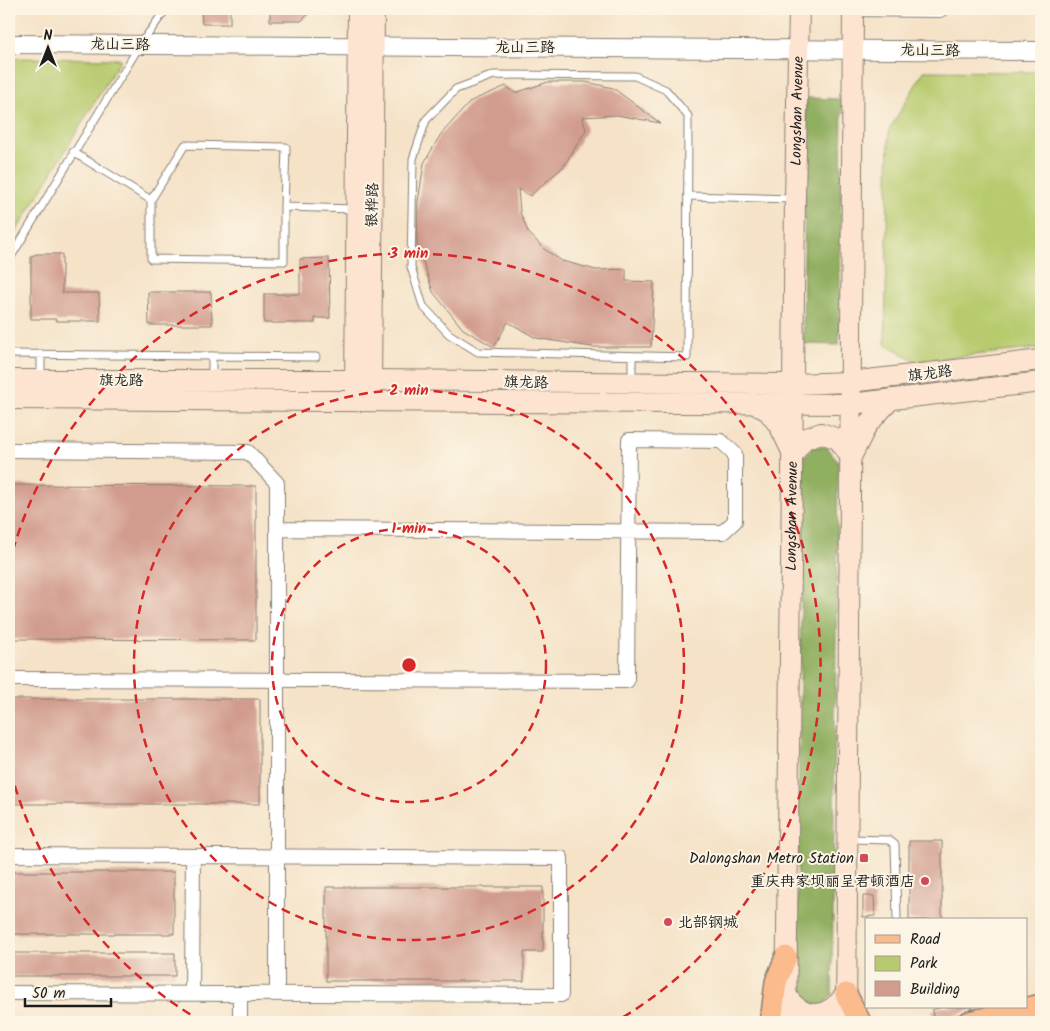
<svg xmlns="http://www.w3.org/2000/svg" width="1050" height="1031" font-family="Kalam,'LXGW WenKai TC',sans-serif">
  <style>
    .green { fill: #b7cb6e; stroke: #6a7445 }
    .forest { fill: #91af61; stroke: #56663e }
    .building { fill: #d19c8e }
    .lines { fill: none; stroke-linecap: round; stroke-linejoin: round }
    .service-casing { stroke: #887f72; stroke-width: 9 }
    .pedestrian-casing { stroke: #887f72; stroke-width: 12 }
    .minor-casing { stroke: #887f72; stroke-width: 16 }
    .tertiary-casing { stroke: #887f72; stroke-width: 20 }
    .secondary-casing { stroke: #887f72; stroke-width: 22 }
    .primary-casing { stroke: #887f72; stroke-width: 24 }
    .service { stroke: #fff; stroke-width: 7 }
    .pedestrian { stroke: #fff; stroke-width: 10 }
    .minor { stroke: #fff; stroke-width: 14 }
    .tertiary { stroke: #fff; stroke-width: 18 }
    .secondary { stroke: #fde4d1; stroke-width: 20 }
    .primary { stroke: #fbbb8d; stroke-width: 21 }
    .ring { fill: none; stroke: #d62828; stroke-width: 2.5; stroke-dasharray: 9 6 }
    .poi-dot { fill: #d1495b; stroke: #fcf5e5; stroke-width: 2 }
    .labels { text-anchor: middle; stroke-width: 4; stroke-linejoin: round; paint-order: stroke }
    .street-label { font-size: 15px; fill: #1c1c1c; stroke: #fcf5e5 }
    .poi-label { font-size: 15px; fill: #1c1c1c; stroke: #fcf5e5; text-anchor: end }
    .centre { fill: #d62828; stroke: #fcf5e5; stroke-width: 2.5 }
    .ring-label { font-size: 15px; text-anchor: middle; font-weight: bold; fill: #d62828; stroke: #fcf5e5; stroke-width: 4; stroke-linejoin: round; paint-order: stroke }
  </style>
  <rect width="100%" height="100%" fill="#fcf5e5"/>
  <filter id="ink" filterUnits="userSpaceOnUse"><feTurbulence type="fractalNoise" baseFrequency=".02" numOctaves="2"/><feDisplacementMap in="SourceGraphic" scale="10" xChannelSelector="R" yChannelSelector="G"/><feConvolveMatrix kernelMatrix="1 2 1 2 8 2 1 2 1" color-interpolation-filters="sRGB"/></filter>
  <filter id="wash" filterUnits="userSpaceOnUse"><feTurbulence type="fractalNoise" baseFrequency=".0096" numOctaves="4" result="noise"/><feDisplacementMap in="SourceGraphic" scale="20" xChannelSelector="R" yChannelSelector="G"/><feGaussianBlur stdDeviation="1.12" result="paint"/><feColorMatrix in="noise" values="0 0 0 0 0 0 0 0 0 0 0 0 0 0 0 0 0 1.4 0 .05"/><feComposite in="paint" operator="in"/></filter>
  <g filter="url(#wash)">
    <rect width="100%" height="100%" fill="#f5e2c7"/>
    <path class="green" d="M9,58L121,59L9,243Z
      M924,71L1041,72V348L916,361L885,344L889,130Z"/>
    <path class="forest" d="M806,98L842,99L839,345L803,344Z
      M813,447H827L838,461L832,994L824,1005H806L796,994L803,459Z"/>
    <g id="blocks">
      <path class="building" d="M201,9H230V24H202Z
        M270,9H314L301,21H270Z
        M548,82H586L613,88L660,123L617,115L582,117L586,130L564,166L530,196L518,189L520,212L528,232L544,249L562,261L596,270L626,269V281L654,282L651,347H592L536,338L508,322L494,347L463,329L433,292L417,243L418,202L424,163L441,134L471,101L506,86L515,93Z
        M37,254H62V293H99L100,321H56V319H31V256Z
        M329,258L330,318H315V323H264V294H300V259Z
        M148,292H211L212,325H149Z
        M9,485L256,486V640L9,639Z
        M9,699H260V804H9Z
        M909,841H942V920H909Z
        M9,872H174V934H9Z
        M326,887H543V952H524V981H326Z
        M863,896H874L875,916L863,917Z
        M9,953H175V976H9Z
        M942,1007H973V1008L960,1014L934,1020L932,1010Z"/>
    </g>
  </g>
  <g filter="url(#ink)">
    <use href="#blocks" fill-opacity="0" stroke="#887f72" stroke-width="1"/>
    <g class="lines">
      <defs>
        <path id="service" d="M494,75L635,76L666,90L688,116L687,357L478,352L449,334L423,306L411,267L413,159L426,120L456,89Z
          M73,152L151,200
          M688,196L794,199
          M284,207L286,147L185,145L151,200V259L284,261V207L354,209
          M9,260L140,45L166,9
          M9,354L316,357
          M212,356V379
          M41,377V354
          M632,381V356
          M849,839L889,840L895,845L897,920"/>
        <path id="pedestrian" d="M853,11L940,12L946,9"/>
        <path id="minor" d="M9,450L248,452L277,483V994
          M9,679L627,681L629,440L721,441L735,454V521L723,532L277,529
          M9,855L561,858V995L9,993
          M192,993L193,856
          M240,1022V994"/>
        <path id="tertiary" d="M9,44L1041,51"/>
        <g id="secondary">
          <path d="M9,380H371L793,384L850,382L1041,360"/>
          <path d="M355,392L358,9"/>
          <path d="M371,392L374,9"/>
          <path d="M9,399L850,404L1041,382"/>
          <path d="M753,403L768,411L780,427L793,454L804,439L821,433L838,439L851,457L867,425L891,399"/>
          <path d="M786,995C804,1023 828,1018 846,994"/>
          <path id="s1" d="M786,1022L795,199L799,9"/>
          <path d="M846,1022C851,684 849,347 853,9"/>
        </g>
        <path id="primary" d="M846,994L860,1022
          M771,1022L776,982L786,957
          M969,1022L1041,1005"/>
      </defs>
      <use href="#service" class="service-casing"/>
      <use href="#pedestrian" class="pedestrian-casing"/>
      <use href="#minor" class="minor-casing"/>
      <use href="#tertiary" class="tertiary-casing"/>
      <use href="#secondary" class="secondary-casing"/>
      <use href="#primary" class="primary-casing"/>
      <use href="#service" class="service"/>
      <use href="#pedestrian" class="pedestrian"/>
      <use href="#minor" class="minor"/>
      <use href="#tertiary" class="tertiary"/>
      <use href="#secondary" class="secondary"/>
      <use href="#primary" class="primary"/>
    </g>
  </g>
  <g class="ring">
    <circle cx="409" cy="665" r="137"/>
    <circle cx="409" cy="665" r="275"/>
    <path d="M203 1022A412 412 0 0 1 9 765M9 565A412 412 0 1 1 615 1022"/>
  </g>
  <g class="poi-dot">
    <rect x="859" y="853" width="10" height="10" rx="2.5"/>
    <circle cx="925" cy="881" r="5"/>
    <circle cx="668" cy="922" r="5"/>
  </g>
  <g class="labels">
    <g class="street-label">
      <text transform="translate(120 44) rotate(1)" y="5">龙山三路</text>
      <text x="525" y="52">龙山三路</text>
      <text transform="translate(930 50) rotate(1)" y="5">龙山三路</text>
      <text dy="5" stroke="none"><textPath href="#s1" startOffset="911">Longshan Avenue</textPath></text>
      <text transform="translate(372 205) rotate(-89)" y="5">银桦路</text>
      <text transform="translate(930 373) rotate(-7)" y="5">旗龙路</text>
      <text x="121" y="385">旗龙路</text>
      <text transform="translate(526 382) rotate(1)" y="5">旗龙路</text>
      <text dy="5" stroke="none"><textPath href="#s1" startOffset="506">Longshan Avenue</textPath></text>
    </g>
    <g class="poi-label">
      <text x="854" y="863">Dalongshan Metro Station</text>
      <text x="915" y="886">重庆冉家坝丽呈君顿酒店</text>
      <text x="678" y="927" text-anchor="start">北部钢城</text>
    </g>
  </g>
  <circle cx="409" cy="665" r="8" class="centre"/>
  <g class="ring-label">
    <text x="409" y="258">3 min</text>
    <text x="409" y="395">2 min</text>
    <text x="409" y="533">1 min</text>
  </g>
  <rect width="1050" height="1031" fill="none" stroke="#fcf5e5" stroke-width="30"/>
  <rect x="865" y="918" width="162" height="90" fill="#fcf5e5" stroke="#a29e95"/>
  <rect x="875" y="935" width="25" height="8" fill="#fbbb8d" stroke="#a29e95"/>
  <text x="910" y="944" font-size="15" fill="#1c1c1c">Road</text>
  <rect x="875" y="956" width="25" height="15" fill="#b7cb6e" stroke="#a29e95"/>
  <text x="910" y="968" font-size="15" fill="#1c1c1c">Park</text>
  <rect x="875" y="981" width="25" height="15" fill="#d19c8e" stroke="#a29e95"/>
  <text x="910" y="994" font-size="15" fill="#1c1c1c">Building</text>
  <g transform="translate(48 48)" stroke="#fcf5e5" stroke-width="4" paint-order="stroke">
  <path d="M0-4L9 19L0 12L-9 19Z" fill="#1c1c1c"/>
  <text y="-8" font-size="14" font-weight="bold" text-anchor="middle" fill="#1c1c1c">N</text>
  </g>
  <path d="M25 998v8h86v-8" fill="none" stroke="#1c1c1c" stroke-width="2.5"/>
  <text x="32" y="998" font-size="15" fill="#1c1c1c" stroke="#fcf5e5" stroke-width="4" paint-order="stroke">50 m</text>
</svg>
